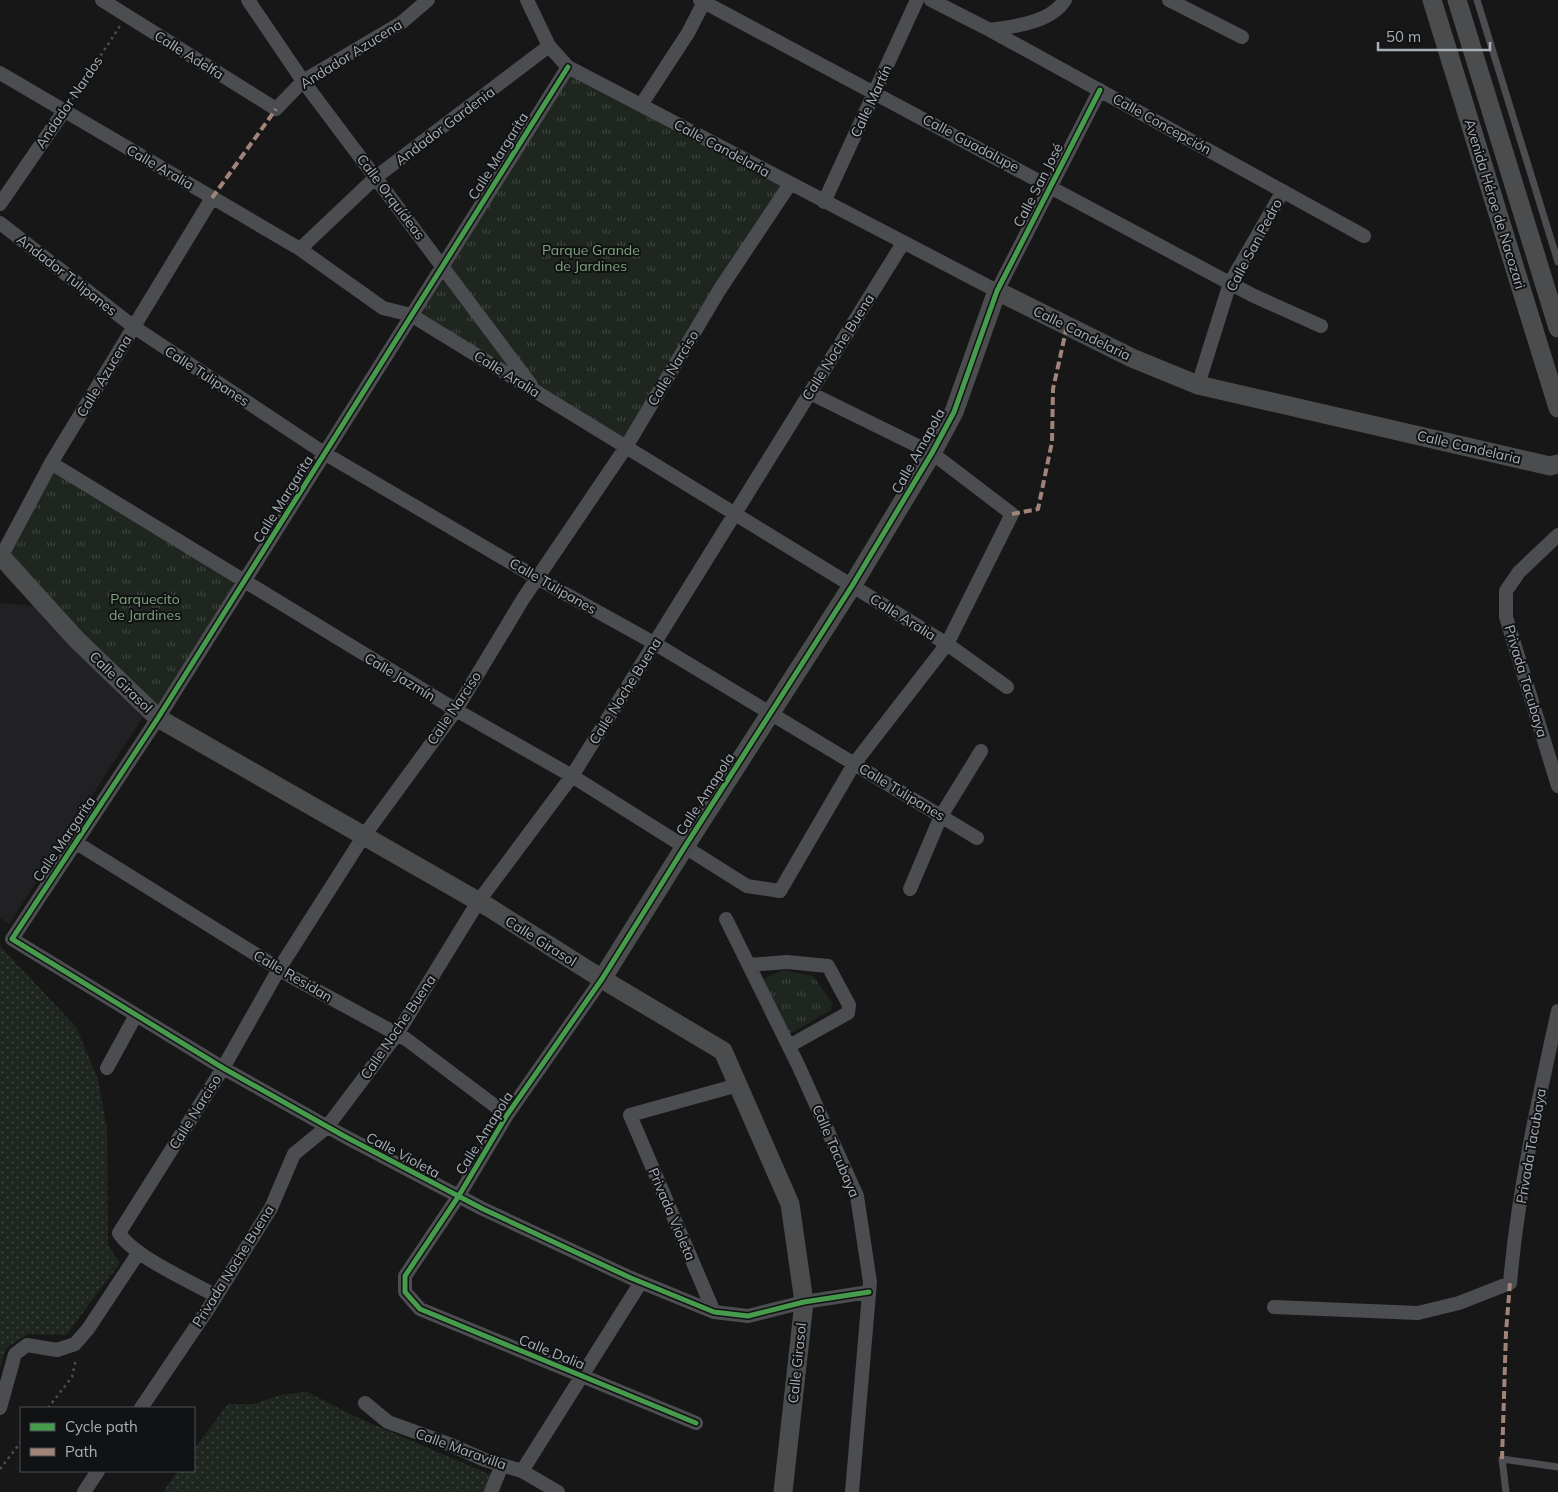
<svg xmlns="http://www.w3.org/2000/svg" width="1558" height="1492" font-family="Mulish,sans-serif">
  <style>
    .built { fill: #212123 }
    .grass { fill: url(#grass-dots) }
    .park { fill: url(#park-tufts) }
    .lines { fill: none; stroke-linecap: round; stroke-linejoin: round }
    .path { stroke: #4d4e52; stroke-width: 2.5; stroke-dasharray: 2.5 4; stroke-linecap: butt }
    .lane { stroke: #4b4d50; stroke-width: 7 }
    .street { stroke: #4b4d50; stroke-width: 14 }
    .secondary { stroke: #4a4c4e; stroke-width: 19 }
    .quiet { stroke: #a18479; stroke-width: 4; stroke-dasharray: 8 4; stroke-linecap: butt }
    .cycleway-casing { stroke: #111213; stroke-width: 8 }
    .cycleway { stroke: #469c4c; stroke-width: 5 }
    .labels { text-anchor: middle; stroke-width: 4; stroke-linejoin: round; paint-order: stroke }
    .street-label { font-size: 14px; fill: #a8afb8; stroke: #111213 }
    .park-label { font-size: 14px; fill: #81a37f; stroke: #111213 }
  </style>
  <defs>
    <pattern id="grass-dots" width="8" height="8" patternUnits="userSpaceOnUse" patternTransform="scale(1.25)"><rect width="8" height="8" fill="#1f2620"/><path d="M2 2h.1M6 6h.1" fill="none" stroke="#3d433e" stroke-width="1.8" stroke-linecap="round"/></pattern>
    <pattern id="park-tufts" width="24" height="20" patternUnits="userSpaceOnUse" patternTransform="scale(1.25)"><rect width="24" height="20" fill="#1f2620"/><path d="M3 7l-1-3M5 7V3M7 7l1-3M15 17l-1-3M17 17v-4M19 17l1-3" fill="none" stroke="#3d433e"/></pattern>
  </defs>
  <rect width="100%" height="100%" fill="#171717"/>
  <path class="built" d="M0,603L37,606L143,717L9,924L0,918Z"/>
  <path class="grass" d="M0,946L76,1027L98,1079L107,1129L108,1246L120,1263L66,1335L28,1334L6,1348L0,1367Z
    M307,1392L356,1417L494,1476L487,1492H163L178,1471H194V1449L228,1404H255L280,1395Z"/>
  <path class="park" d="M568,67L790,184L626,447L411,315Z
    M48,469L243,582L158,718L5,556Z
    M783,970L813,976L832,1003L831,1010L790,1034L760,980Z"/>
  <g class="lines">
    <path class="path" d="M72,99L120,26
      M48,1408L72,1377L76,1359
      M0,1469L21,1442"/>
    <path class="lane" d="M1477,0L1558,262
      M1506,1492L1502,1459L1558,1467"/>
    <path class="street" d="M102,0L276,109L303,81L401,23L428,0
      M248,0L303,81L531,385
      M527,0L549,46L568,67L997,291L1100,90
      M700,0L1252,295L1321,326
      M931,0L990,30L1364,236
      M1169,0L1242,37
      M990,30C1016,26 1050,23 1065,0
      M568,67L158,718L12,939L223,1068L344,1136L483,1209L631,1278L714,1312L748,1316L804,1302L869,1292
      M0,73L300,249L383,308L411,315L947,644L1007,687
      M641,105L688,33L705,0
      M824,202L917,0
      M0,204L64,111
      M0,223L134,327L324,453L537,578L654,643L977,838
      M300,249L376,177L549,46
      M1198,385L1230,283L1283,191
      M51,463L456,710L572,776L747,886L780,891L854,764L947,644L1012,514L932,453L810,393
      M1558,535L1519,572L1506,591V617L1558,786
      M1,557L51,463L212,198
      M75,842L292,977L406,1039L507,1115
      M910,889L941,816L981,751
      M726,919L799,1067L857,1196L870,1282L852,1492
      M749,965L787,962L828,966L849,1005L848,1013L789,1046
      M602,979L507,1115L458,1197L405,1276V1292L420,1309L696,1423
      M107,1068L136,1015
      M216,1296C190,1281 134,1257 119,1233L223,1068L279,969L363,837L456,710L523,599L626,447L720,289L790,184
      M1274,1307L1418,1313L1459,1303L1510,1283C1518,1191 1538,1101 1558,1011
      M714,1312L630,1115L738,1085
      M365,1403L388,1422L449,1444L485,1460L522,1471L558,1492
      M0,1408L15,1354L27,1345L57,1350L75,1344L88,1329L139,1252
      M141,1408L210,1306L271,1208L294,1154L327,1127L397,1034L478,902L572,776L903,243
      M522,1471L641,1282
      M84,1492L98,1471
      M491,1492L502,1465"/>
    <path class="secondary" d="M1432,0L1558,408
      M1457,0L1558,328
      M0,555L76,639L158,718L490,908L602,979L723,1051L790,1204L804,1302L783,1492
      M602,979L684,848L852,586L932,453L954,412L997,291L1132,358L1198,385L1550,466L1558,464"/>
    <path class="quiet" d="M212,198L276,109
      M1012,514L1038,509L1052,442L1053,389L1067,326
      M1502,1459L1506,1332L1510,1283"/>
    <defs>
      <path id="cycleway" d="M568,67L158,718L12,939L223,1068L344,1136L483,1209L631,1278L714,1312L748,1316L804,1302L869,1292
        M696,1423L420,1309L405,1292V1276L458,1197L507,1115L602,979L684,848L852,586L932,453L954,412L997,291L1100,90"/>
    </defs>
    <use href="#cycleway" class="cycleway-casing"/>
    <use href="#cycleway" class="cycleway"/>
  </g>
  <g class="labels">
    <g class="street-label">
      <text transform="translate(351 54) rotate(-32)" y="5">Andador Azucena</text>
      <text transform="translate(189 55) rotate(32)" y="5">Calle Adelfa</text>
      <text transform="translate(871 101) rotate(-65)" y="5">Calle Martín</text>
      <text transform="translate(69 102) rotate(-56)" y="5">Andador Nardos</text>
      <text transform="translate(1162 124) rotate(29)" y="5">Calle Concepción</text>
      <text transform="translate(445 126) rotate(-37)" y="5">Andador Gardenia</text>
      <text transform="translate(971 143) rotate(28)" y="5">Calle Guadalupe</text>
      <text transform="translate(722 148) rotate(28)" y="5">Calle Candelaria</text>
      <text transform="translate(498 156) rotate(-58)" y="5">Calle Margarita</text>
      <text transform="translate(160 167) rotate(30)" y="5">Calle Aralia</text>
      <text transform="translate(1038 185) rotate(-63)" y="5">Calle San José</text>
      <text transform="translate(391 197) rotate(53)" y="5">Calle Orquídeas</text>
      <text transform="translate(1495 204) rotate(73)" y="5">Avenida Héroe de Nacozari</text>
      <text transform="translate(1254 245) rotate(-62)" y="5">Calle San Pedro</text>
      <text transform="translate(67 275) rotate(38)" y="5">Andador Tulipanes</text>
      <text transform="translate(1082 333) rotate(26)" y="5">Calle Candelaria</text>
      <text transform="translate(838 347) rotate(-58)" y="5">Calle Noche Buena</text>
      <text transform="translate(673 368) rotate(-59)" y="5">Calle Narciso</text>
      <text transform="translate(507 374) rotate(32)" y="5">Calle Aralia</text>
      <text transform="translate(104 376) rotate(-59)" y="5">Calle Azucena</text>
      <text transform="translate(207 376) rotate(33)" y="5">Calle Tulipanes</text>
      <text transform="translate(1469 447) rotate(13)" y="5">Calle Candelaria</text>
      <text transform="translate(918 451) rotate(-61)" y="5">Calle Amapola</text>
      <text transform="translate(283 499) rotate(-58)" y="5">Calle Margarita</text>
      <text transform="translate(553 586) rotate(30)" y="5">Calle Tulipanes</text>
      <text transform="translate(903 617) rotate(32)" y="5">Calle Aralia</text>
      <text transform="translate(400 677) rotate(31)" y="5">Calle Jazmín</text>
      <text transform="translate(1526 681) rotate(73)" y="5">Privada Tacubaya</text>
      <text transform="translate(121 682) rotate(44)" y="5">Calle Girasol</text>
      <text transform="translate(625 691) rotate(-58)" y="5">Calle Noche Buena</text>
      <text transform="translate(454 708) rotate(-56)" y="5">Calle Narciso</text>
      <text transform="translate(902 792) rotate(31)" y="5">Calle Tulipanes</text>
      <text transform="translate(705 794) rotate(-57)" y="5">Calle Amapola</text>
      <text transform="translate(64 839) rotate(-56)" y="5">Calle Margarita</text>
      <text transform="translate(541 941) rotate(32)" y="5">Calle Girasol</text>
      <text transform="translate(293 976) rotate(30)" y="5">Calle Residan</text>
      <text transform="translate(398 1027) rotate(-56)" y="5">Calle Noche Buena</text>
      <text transform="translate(195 1112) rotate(-58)" y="5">Calle Narciso</text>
      <text transform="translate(484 1133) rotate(-58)" y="5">Calle Amapola</text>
      <text transform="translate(1531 1146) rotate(-80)" y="5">Privada Tacubaya</text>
      <text transform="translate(836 1151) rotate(67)" y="5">Calle Tacubaya</text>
      <text transform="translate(403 1155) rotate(28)" y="5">Calle Violeta</text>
      <text transform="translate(672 1214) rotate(67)" y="5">Privada Violeta</text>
      <text transform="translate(233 1266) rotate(-58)" y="5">Privada Noche Buena</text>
      <text transform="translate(552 1352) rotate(22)" y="5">Calle Dalia</text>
      <text transform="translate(797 1363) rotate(-84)" y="5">Calle Girasol</text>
      <text transform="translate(461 1449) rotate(20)" y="5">Calle Maravilla</text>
    </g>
    <g class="park-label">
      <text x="591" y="255">Parque Grande<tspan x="591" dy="16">de Jardines</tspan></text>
      <text x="145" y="604">Parquecito<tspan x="145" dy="16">de Jardines</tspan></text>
    </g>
  </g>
  <rect x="20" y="1407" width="175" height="65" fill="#111213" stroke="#4d5155"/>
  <rect x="30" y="1423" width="25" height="8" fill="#469c4c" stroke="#4d5155"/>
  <text x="65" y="1432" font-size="15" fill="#a8afb8">Cycle path</text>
  <rect x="30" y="1448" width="25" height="8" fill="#a18479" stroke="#4d5155"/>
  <text x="65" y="1457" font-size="15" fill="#a8afb8">Path</text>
  <path d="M1378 42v8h112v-8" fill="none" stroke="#a8afb8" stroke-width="2.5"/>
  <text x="1386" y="42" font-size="15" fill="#a8afb8" stroke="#111213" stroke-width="4" paint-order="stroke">50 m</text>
</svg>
